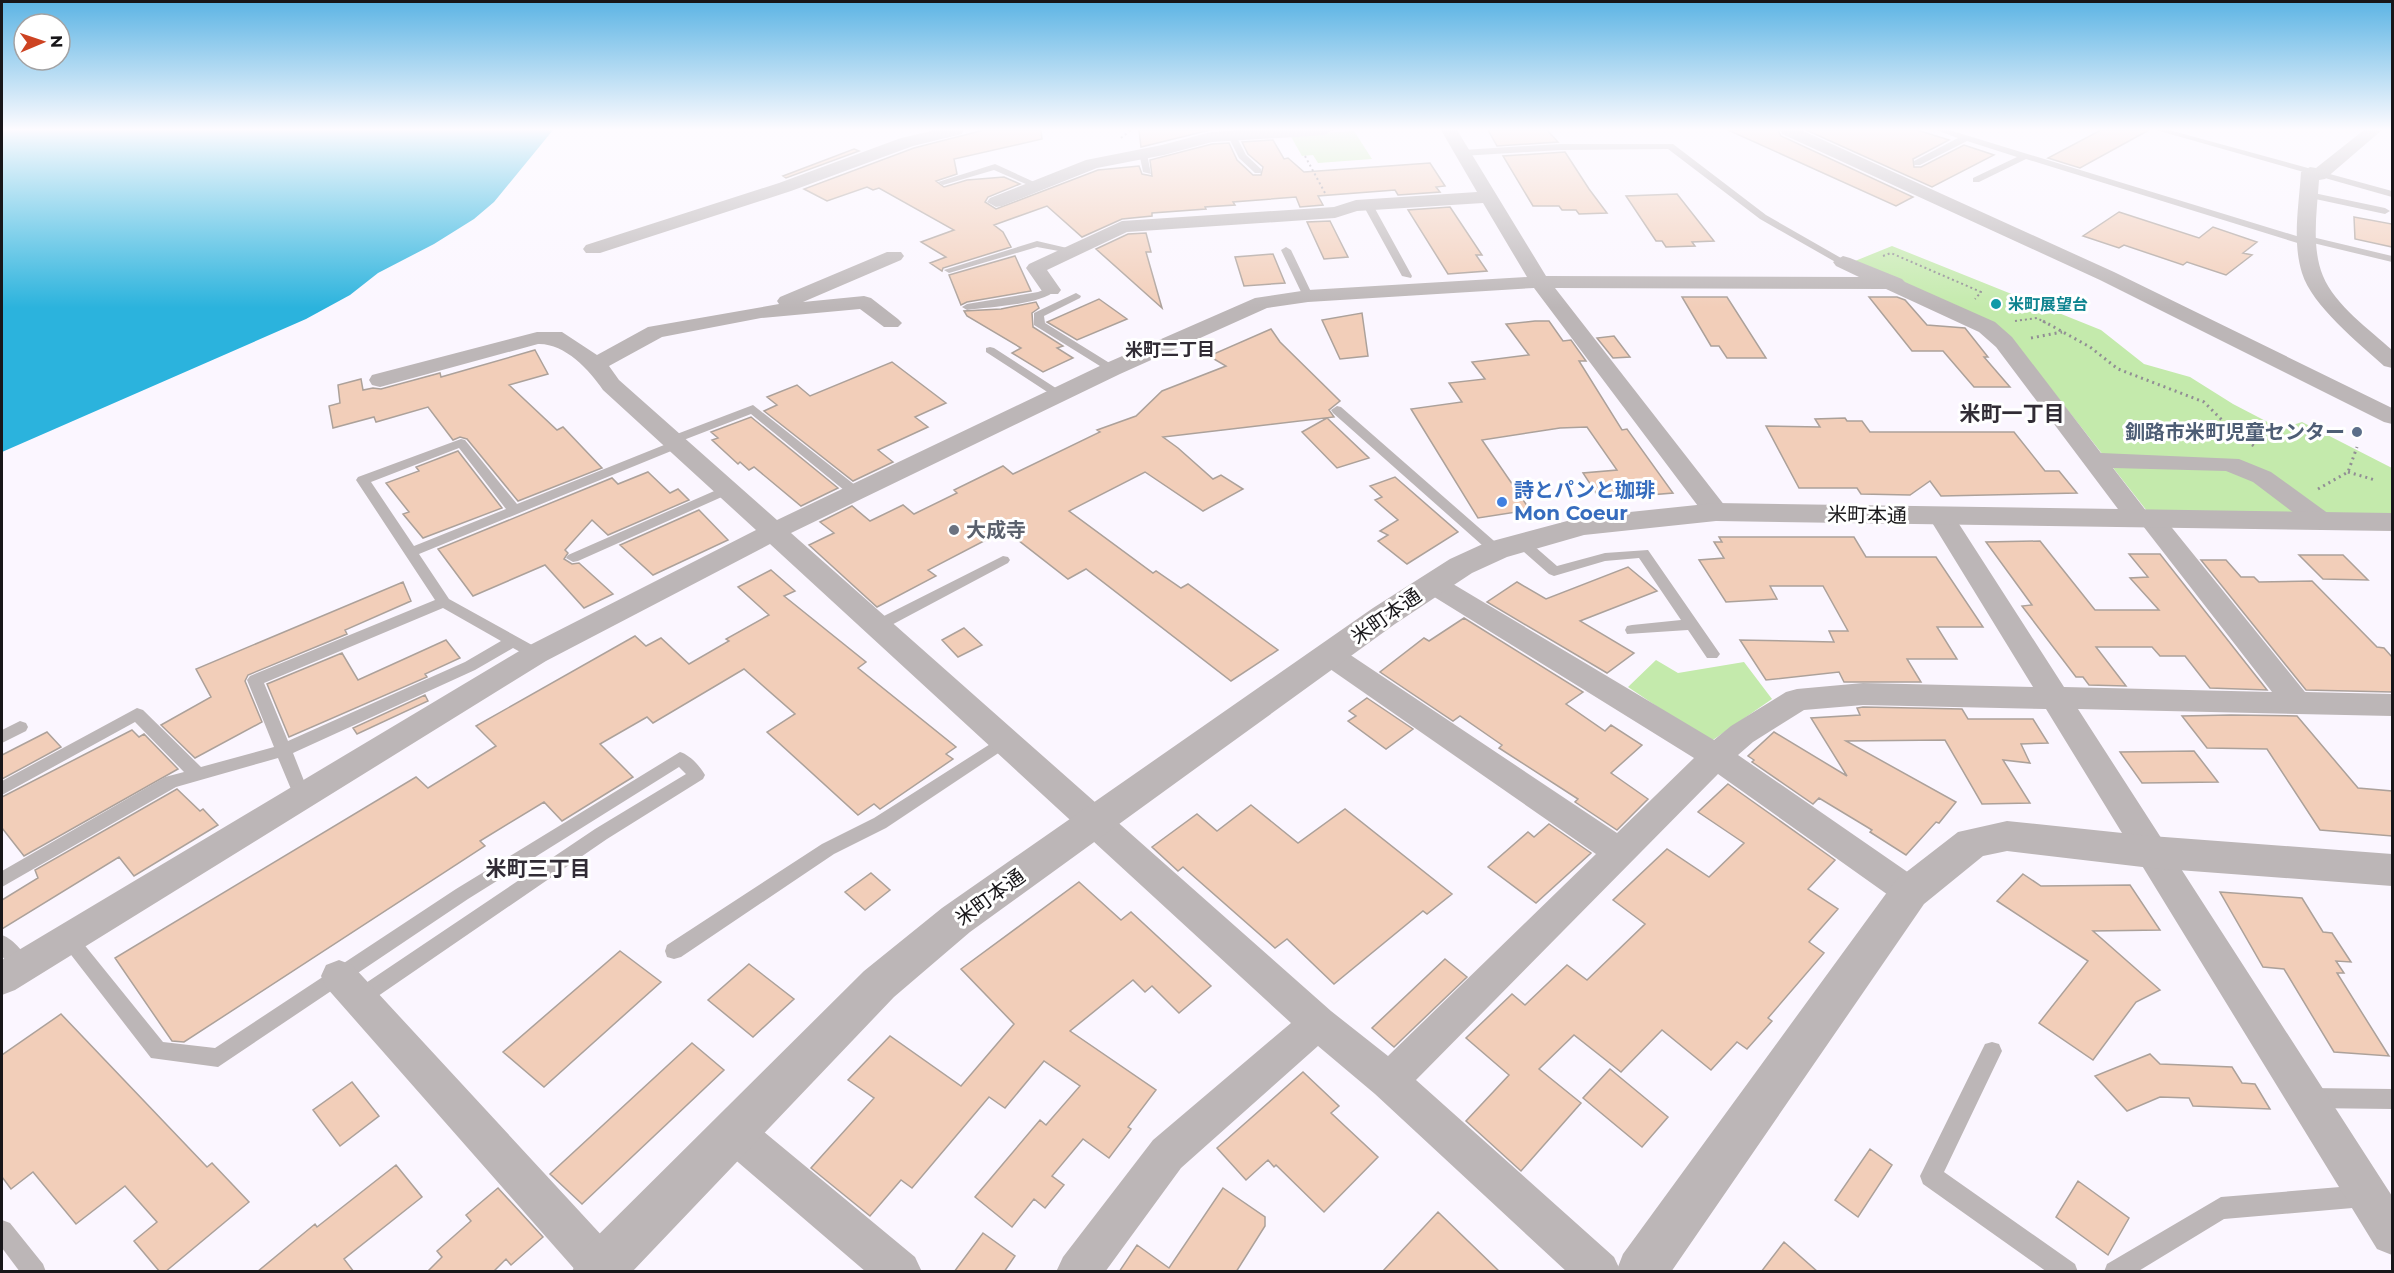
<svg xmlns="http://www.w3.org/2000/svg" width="2394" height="1273" font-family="Montserrat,'Noto Sans JP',sans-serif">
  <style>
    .green { fill: #c4eaac }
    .water { fill: #2bb3dd }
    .building { fill: #f2ceb9; stroke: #aca19a; stroke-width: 1.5 }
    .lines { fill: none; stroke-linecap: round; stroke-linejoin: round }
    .path-far1 { stroke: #918e94; stroke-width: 2; stroke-dasharray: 2 3; stroke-linecap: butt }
    .path { stroke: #918e94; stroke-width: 3; stroke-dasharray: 2 4; stroke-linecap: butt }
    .service { fill: #bcb6b7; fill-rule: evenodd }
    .minor { fill: #bcb6b7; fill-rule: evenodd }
    .tertiary { fill: #bcb6b7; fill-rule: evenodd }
    .culture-dot { fill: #0f9aa8; stroke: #fff; stroke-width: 2 }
    .service-dot { fill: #5c6f8a; stroke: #fff; stroke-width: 2 }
    .shop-dot { fill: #3f7fe0; stroke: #fff; stroke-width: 2 }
    .worship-dot { fill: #6b7280; stroke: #fff; stroke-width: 2 }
    .labels { text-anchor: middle; stroke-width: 6; stroke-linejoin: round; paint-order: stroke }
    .far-culture-label { font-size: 16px; font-weight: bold; fill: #0d838f; stroke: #fff; text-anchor: start }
    .far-neighbourhood-label { font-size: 18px; font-weight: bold; fill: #312c35; stroke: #fff }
    .service-label { font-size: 20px; font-weight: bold; fill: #4e5e75; stroke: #fff; text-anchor: end }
    .shop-label { font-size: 20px; font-weight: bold; fill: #366cbe; stroke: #fff; text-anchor: start }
    .street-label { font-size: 20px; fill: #181619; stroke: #fff }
    .worship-label { font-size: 20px; font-weight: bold; fill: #5b616d; stroke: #fff; text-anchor: start }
    .neighbourhood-label { font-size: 21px; font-weight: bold; fill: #312c35; stroke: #fff }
  </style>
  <rect width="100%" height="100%" fill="#fbf6ff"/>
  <path class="green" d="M1354,131L1372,159L1318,163L1313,155L1302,156L1290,135Z
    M1892,246L2101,330L2144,364L2190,377L2233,404L2281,429L2302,422L2392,468V517L2147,511L2012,339L1855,261Z
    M1656,660L1678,673L1744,662L1772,699L1710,742L1628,687Z"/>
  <path class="water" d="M2,130H553L494,202L474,219L434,244L378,273L350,295L306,319L2,452Z"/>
  <path class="building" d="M984,130H1041L1042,139L954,159L957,174L936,181L944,187L967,180L1004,177L1020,184L988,197L985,202L996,209L1098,170L1139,166L1142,174L1152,176L1150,160L1212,144L1229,143L1237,160L1253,175H1261L1263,167L1248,154L1242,142L1273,140L1284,159L1288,158L1304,172L1430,163L1445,186L1436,187L1440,192L1398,195L1395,190L1318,196L1323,205L1300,207L1296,197L1233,202L1235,205L1205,207L1206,209L1152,213V216L1122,219L1082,237L1047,206L994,225L1003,232L1011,247L943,268L942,271L930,263L946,257L921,242L954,230L879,188L873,190L867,187L827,201L804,189L914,148Z
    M1139,130H1210L1141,147Z
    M1488,130H1547L1558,142L1497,146Z
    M1728,130H1778L1781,136L1913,197L1896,206Z
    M1806,130H1917L1949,140L1913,159L1914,167H1921L1964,145L1994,155L1932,187Z
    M2101,130H2149L2080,168L2048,158Z
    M854,149L859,151L786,178L783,176Z
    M1565,152L1589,189L1607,213L1579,214L1576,210H1562L1559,206H1533L1503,156Z
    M1677,194L1714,241L1692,242L1695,246L1666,247L1662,241H1656L1626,196Z
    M1450,207L1482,255H1476L1487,271L1448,274L1408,210Z
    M2119,212L2199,238L2213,227L2257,242L2243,253L2252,255L2226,275L2187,262L2183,265L2124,245L2119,248L2083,236Z
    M2354,217L2392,224V247L2355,239Z
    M1330,221L1348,257L1324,259L1307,222Z
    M1146,233L1151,252H1146L1162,308L1096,249L1128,234Z
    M1273,254L1285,283L1244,286L1235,257Z
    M1015,256L1031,291L967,302L961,305L949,275Z
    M1682,297H1727L1766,358H1727L1719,346H1711Z
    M1869,297H1897L1905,300L1927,325L1965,328L1988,357H1984L2010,387H1974L1943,351H1912Z
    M1099,299L1127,319L1077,340L1047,322Z
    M1036,302L1039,308L1032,313L1033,327L1063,346L1057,348L1073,358L1043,372L1012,353L1021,348L967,316L964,311L1001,309Z
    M1362,313L1368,356L1340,359L1322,320Z
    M1535,321H1549L1563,341L1571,340L1586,361H1579L1622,430L1627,429L1673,493L1600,499L1583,473L1617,470L1587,427L1560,428L1482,440L1530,510L1478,518L1411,409L1462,402L1449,383L1485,379L1472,362L1529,355L1506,324Z
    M1271,329L1280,342L1340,401L1329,410L1334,417L1163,437L1178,448L1213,479L1221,475L1243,489L1203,511L1145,472L1069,511L1153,573L1156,571L1181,588L1188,584L1278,650L1231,681L1086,569L1068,579L1005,530L928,570L936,576L877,607L809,545L834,533L820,522L852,506L870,521L903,505L914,514L957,493L954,490L1003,466L1013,474L1100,432L1097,430L1136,416L1162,391L1226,366L1209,356Z
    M1614,336L1630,357L1613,358L1597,338Z
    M535,350L548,374L509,385L557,430L563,427L602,468L518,501L467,439L460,437L453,440L428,407L376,422L374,417L333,428L329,406L340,403L338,385L361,379L363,390L373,388L381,389L440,373L441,377Z
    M892,362L946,403L915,417L928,427L878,450L893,462L853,481L764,411L777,405L767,397L797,385L810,396Z
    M751,417L838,488L801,506L754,467L749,470L740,462L738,464L712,440L718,438L711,432Z
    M1327,418L1369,458L1337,468L1302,432Z
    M1845,418L1847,421H1862L1870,432H2014L2045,471H2059L2077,493L1941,496L1930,481L1910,495L1861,494L1857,488H1799L1766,426L1820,427L1815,419Z
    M458,451L502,508L423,538L403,514L409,512L386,483L419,471L416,467Z
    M648,472L670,493L678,489L689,500L608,535L592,520L565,550L568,553L564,559L572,564L579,563L613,594L584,608L545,565L473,596L438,549L612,478L618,484Z
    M1395,477L1458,532L1407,564L1378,541L1388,535L1380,531L1398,520L1375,500L1382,497L1370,486Z
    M699,510L728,540L653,575L620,545Z
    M1719,537H1854L1866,557H1936L1983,627H1937L1957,659H1907L1921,682H1844L1839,672L1766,680L1740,640L1834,642L1829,631H1848L1823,586H1770L1777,599L1726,602L1699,560L1724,558L1714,542H1722Z
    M2040,541L2095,610H2159L2130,578L2148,577L2129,554H2160L2267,690L2210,688L2185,656H2160L2152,647H2096L2126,686L2089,685L2083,677H2076L2022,606L2032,605L1986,542Z
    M2299,555H2343L2368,580L2323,579Z
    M2201,560H2226L2241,577H2254L2259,582L2312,581L2377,647L2384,648L2392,657V692L2306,690Z
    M1628,567L1657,591L1580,621L1634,653L1607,673L1487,602L1517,582L1546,599Z
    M771,570L795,591L784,596L866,662L858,668L956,747L946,754L953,759L880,809L874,804L858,815L767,732L795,714L744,669L653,723L647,717L600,744L633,777L562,821L544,802L480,841L485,846L184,1042L172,1041L115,958L416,777L428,788L496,746L476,726L635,636L646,646L661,638L689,664L729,641L726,639L769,615L738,587Z
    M403,582L411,601L345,630L347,634L248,675L245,681L262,722L195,758L161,725L211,697L196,669Z
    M1464,618L1583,692L1566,704L1605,731L1611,725L1642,745L1611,773L1648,799L1617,830L1575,802L1578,799L1499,748L1502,745L1460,716L1453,721L1380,672L1424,638L1429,641Z
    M964,628L982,645L958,657L942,640Z
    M446,640L460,658L425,674L427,677L289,737L267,684L342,653L358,680Z
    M425,695L428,701L357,734L353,728Z
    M1367,698L1413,729L1386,749L1348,721L1356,716L1349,711Z
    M1863,707L1962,709L1968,719H2033L2048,743L2021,744L2030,763L2003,760L2030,803L1982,804L1945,740L1846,741L1956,802L1939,823L1936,822L1906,855L1870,832L1872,830L1819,798L1813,804L1752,762L1754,760L1748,756L1774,732L1847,776L1811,718L1860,715L1857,708Z
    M2231,715L2297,716L2358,788L2392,791V836L2320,830L2267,749L2207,748L2182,716Z
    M132,730L139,737L144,734L178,769L24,856L2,828V797Z
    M47,732L61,747L2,779V755Z
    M2194,751L2218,782L2142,783L2120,752Z
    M1728,784L1835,860L1808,889L1838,909L1809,942L1824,953L1768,1018L1772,1021L1747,1049L1737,1042L1711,1070L1662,1030L1621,1072L1574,1035L1539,1069L1581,1103L1521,1171L1466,1121L1509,1075L1466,1038L1512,994L1525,1005L1567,965L1587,980L1645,924L1613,900L1667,849L1709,877L1744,843L1698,812Z
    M177,789L200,811L203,809L218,825L134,876L119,857L2,929V900L38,878L35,870Z
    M1251,805L1298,843L1345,809L1452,894L1427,914L1423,911L1334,984L1287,939L1275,948L1183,867L1178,871L1152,847L1197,814L1217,831Z
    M1549,824L1591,853L1536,903L1488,867L1528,832L1534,837Z
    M871,873L890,890L865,910L845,892Z
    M2023,874L2041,886L2130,885L2160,930L2093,931L2160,990L2136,1002L2093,1060L2039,1023L2088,961L1997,901Z
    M1079,882L1121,920L1131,912L1211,986L1179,1013L1152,986L1145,992L1133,980L1070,1031L1156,1090L1128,1127L1131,1129L1109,1158L1083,1139L1052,1176L1064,1185L1045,1208L1034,1199L1012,1227L975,1197L1040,1120L1046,1125L1080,1086L1044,1061L1005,1108L989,1097L912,1188L901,1180L870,1216L811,1168L874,1098L848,1080L890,1036L961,1086L1014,1024L961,969Z
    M2220,892L2302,898L2323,932L2332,933L2351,962L2336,961L2344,973H2337L2389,1056L2334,1052L2284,969L2263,967Z
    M620,951L661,982L544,1087L503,1052Z
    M1445,959L1467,977L1394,1047L1372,1028Z
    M749,964L794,999L753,1037L708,1000Z
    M61,1014L207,1167L212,1163L249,1202L165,1272H160L134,1241L157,1222L125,1186L76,1224L33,1172L11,1189L2,1177V1055Z
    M692,1043L724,1070L582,1204L550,1174Z
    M2150,1054L2160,1064L2232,1067L2242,1083L2255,1084L2270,1109L2193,1106L2189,1098L2160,1097L2127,1111L2095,1076Z
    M1610,1069L1668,1117L1642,1147L1583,1098Z
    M1303,1072L1339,1106L1331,1113L1378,1157L1324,1212L1276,1165L1274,1167L1268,1160L1246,1180L1217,1148Z
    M352,1082L379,1116L340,1146L313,1110Z
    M1870,1149L1892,1165L1858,1217L1835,1200Z
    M396,1165L422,1197L344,1259L354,1272H257L315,1224L317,1227Z
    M2078,1181L2129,1218L2108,1255L2056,1217Z
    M498,1188L543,1237L511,1265L506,1259L493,1272H427L442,1257L437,1251L471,1221L466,1215Z
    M1223,1188L1265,1217V1226L1236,1272H1119L1137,1245L1169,1268Z
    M1438,1212L1500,1272H1382Z
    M983,1233L1015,1256L1004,1272H954Z
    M1784,1242L1818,1272H1761Z"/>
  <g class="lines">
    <path class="path-far1" d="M1121,138L1131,130
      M1305,156L1325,193
      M1883,256L1891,253L1981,292L1975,299
      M2015,321L2037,318L2046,323"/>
    <path class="path" d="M2043,321L2090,347L2118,369L2204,402L2237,435L2257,448
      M2031,338L2062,332
      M2348,472L2375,480
      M2318,489L2348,472L2357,447"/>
    <path class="service" d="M1936,130H1949L2303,238L2308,236L2392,256V262L2313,243L2304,245L2026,159L1979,182H1973V178L2017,157L1967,141L1920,165H1914V161L1958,138Z
      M2156,130H2169L2392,191V197Z
      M1229,134H1235L1246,155L1261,169V173H1255L1239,158L1228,136Z
      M1561,144H1673L1766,215L1848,262L1839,264L1760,219L1668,149L1561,150L1462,156L1457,153L1462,150Z
      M1139,152L1147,154L1151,174L1143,172Z
      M995,164L1043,186L1035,188L994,170L943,185L938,182Z
      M2309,192L2385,208L2390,211L2385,214L2306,197L2304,195Z
      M1368,202L1373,205L1412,276L1411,278L1402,276L1363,205Z
      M1037,241L1080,251L1075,254L1037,247L949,273L944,270Z
      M1286,247L1291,250L1313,296L1312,298L1303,296L1281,250Z
      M1051,287L1056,290C1041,305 989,307 967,310L962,307L967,304L1038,292Z
      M1076,293L1081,296L1080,298L1044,316L1045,323L1116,367V371H1108L1034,325V313Z
      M990,347L994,348L1065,394L1063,397H1055L986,352V348Z
      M753,405L860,489L862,492L860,495H850L751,414L681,441L683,444L681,447L419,554L449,599L541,650L544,654L541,658H531L513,648L475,670L293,753L310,796L308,801L302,803L296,801L278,758L176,787L2,887V871L165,777L184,772L135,722L2,795V781L137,708L143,710L201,767L274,747L247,680L250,676L435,600L356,480L358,477L461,439L465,440L517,504L669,443L667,440L669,437ZM459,448L506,509L414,546L371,482ZM443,608L501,641L465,662L288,741L264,683Z
      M1337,406L1341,407L1501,547L1503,550L1501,553H1491L1333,413L1331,410Z
      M728,485L735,489L733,492L578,561L573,562L566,558L568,555Z
      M1521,538L1526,539L1557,566L1605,553L1648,550L1720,654L1717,658H1707L1688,630L1627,634L1625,630L1627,626L1632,625L1681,620L1639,558L1605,561L1554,576L1549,574L1516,545L1514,542L1516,539Z
      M1003,556L1008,557L1010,560L1008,563L884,629H874L872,625L874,621Z
      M20,721L26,723L28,727L26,731L2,743V730Z
      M1006,734L1012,736L1014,740L1012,744L886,828L834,854L681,957L674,959L667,957L665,951L667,945L822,844L874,818Z
      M680,752C690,755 700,766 705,775L703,779L607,839L365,1005L358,1008L351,1005L348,999L351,993L595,829L686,774L679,767L468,899L218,1067L151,1058L58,938L60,932L67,930L74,932L163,1042L215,1048L456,889Z
      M2,935C14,939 26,955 32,966L29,972C15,977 10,965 2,956Z
      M1992,1042L1999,1044L2002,1051L1944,1172L2075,1264L2078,1272H2047L1923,1184L1920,1176L1985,1044Z
      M2309,1088L2392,1089V1109L2309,1108L2302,1105L2299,1098L2302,1091Z
      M2364,1185L2372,1188L2375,1196L2372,1204L2364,1207L2224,1219L2137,1272H2104L2107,1264L2221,1197Z
      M2,1220L10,1223L43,1264L46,1272H20L2,1248Z"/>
    <path class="minor" d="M936,130H964L962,134L913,146L791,191L600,253H586L583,249L586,245L779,183L901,138Z
      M1246,130H1333L1325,135L1212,142L1164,155L1097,168L1002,206L996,207L987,202L990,198L1086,160L1162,145L1211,132Z
      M1441,130H1457L1546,276L1859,277L1836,266L1833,262L1843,256L1850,258L1902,279L1905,282L1995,322L2012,337L2101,453L2239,459L2271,472L2329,514L2333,520L2329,526L2320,528L2311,526L2253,482L2226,471L2113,468L2147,512L2160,513L2305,692L2392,694V716L2078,709L2392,1196V1255L2377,1249L2046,709L1863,705L1804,710L1753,742L1738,755L1922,882L1927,892L1922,902L1910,906L1898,902L1718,774L1416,1080L1614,1257L1621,1272H1567L1375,1094L1318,1046L1181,1168L1105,1272H1056L1063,1257L1153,1140L1291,1023L770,544L546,661L15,990L2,995V960L526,647L756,530L603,390C589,369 564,343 538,344L380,387L372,385L369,380L372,375L537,332H562L597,355L648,327L779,304L777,301L780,297L887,252H901L904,256L901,260L803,302L864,296L871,298L898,319L902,323L898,327H884L860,309L761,318L662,337L609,366L619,380L777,520L1104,364L1255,298L1308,290L1527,277L1483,203L1357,211L1335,218L1127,232L1047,270L1061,290L1058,294H1044L1026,268L1029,264L1122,221L1334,207L1356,200L1477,192ZM1534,288L1707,518L1716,520L1725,518L1729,512L1725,506L1555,288L1886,289L1979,332L1996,347L2130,525L2143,526L2272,692L2064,687L1950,510L1941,508L1932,510L1928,516L2033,687L1863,683L1797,689L1786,692L1731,726L1714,740L1443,578L1433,575L1423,578L1419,584L1423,590L1694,758L1617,833L1340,648L1330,645L1320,648L1316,655L1320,662L1596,854L1388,1056L1331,1011L791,533L1120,374L1267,308L1308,302Z
      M1780,130H1801L2114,272L2392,408V424L2384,422L2100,280L1782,134Z
      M2364,130H2382L2325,179L2319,180C2317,211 2311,247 2323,276C2335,305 2370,330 2392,350V368L2384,366C2359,343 2312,306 2302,273C2292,241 2299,205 2301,172L2310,167L2316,168Z
      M339,960L352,965L617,1252L624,1267L622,1272H577L326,987L321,976L326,965Z
      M732,1112L746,1117L915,1257L922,1272H866L718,1145L712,1131L718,1117Z"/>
    <path class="tertiary" d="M1716,503L2392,513V531L1716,521L1584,535L1507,557L1472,573L1395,624L970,932L894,997L632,1272H572L579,1254L864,971L942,908L1373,608L1450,559L1485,543L1582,517Z
      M2007,821L2151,836L2392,854V886L2151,868L2007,851L1983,856L1924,904L1671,1272H1616L1623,1254L1896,880L1958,832Z"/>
  </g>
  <linearGradient id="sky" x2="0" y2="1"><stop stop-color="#5cb4e4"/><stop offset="0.42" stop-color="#fdfbff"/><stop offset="1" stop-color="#fdfbff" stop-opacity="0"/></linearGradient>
  <rect width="2394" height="308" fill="url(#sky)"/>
  <circle class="culture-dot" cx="1996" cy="304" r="6"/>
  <circle class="service-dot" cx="2357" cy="432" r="6"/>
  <circle class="shop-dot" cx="1502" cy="502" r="6"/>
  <circle class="worship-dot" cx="954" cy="530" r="6"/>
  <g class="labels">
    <g class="far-culture-label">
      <text x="2008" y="310">米町展望台</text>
    </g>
    <g class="far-neighbourhood-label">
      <text x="1170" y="356">米町二丁目</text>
    </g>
    <g class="service-label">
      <text x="2345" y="439">釧路市米町児童センター</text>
    </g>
    <g class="shop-label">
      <text x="1514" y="497">詩とパンと珈琲<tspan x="1514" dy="23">Mon Coeur</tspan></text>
    </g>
    <g class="street-label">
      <text transform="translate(1867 515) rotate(1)" y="7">米町本通</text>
      <text transform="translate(1386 616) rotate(-35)" y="7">米町本通</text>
      <text transform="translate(990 897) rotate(-36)" y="7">米町本通</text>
    </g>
    <g class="worship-label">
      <text x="966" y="537">大成寺</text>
    </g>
    <g class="neighbourhood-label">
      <text x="2012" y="421">米町一丁目</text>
      <text x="538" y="876">米町三丁目</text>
    </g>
  </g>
  <rect width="2394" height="1273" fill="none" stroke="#181619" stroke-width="6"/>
  <g transform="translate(42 42) rotate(88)"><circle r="28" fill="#ffffff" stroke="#a3a2a3" stroke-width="1.5"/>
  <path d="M0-4.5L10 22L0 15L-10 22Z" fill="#cd4322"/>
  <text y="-9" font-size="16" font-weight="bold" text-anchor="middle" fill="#181619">N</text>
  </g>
</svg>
